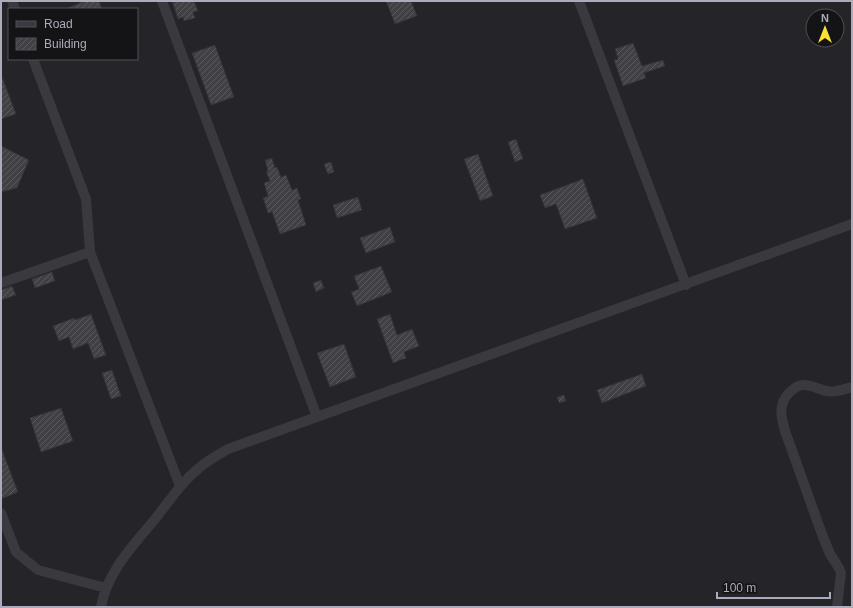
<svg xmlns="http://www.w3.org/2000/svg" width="853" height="608" font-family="Arial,sans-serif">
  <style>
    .built { fill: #252428; fill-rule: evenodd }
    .building { fill: url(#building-hatch); stroke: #333237 }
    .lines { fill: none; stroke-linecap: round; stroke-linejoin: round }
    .minor { stroke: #3a3940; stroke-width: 10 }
  </style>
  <defs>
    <pattern id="building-hatch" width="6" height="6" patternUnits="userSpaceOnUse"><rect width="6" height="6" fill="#404045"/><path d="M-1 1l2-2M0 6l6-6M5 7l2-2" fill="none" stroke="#59595e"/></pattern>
  </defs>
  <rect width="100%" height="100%" fill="#19181b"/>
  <path class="built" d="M1,1H852V607H1ZM9,9H137V59H9ZM813,16H837V40H813Z"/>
  <path class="building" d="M85,1H99L102,9H65Z
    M172,1H194L198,11L193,12L195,18L184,21L183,17L178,19Z
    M386,1H411L417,16L395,24Z
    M633,43L642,66L663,60L665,66L644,73L646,78L623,86L614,60L618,59L615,49Z
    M215,45L234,97L211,105L192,53Z
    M1,74L16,114L1,119Z
    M516,139L523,159L515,162L508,142Z
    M1,146L29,160L17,188L1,192Z
    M478,154L493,196L480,201L464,159Z
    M272,158L275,168L277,167L281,177L286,175L292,190L297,188L301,199L298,200L306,225L280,234L272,212L268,213L263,198L268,196L264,183L270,181L266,172L268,171L265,160Z
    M331,162L334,172L328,174L324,164Z
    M583,179L597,218L565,229L556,204L545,208L540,195Z
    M358,197L362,210L337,218L333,205Z
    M390,227L395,242L366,253L360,238Z
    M381,266L392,292L357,306L351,292L359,289L354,276Z
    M52,272L55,281L35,288L32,279Z
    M321,280L324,288L316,292L313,283Z
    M12,286L16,295L1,300V290Z
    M91,314L106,355L94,359L88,343L73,349L69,337L59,341L53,326L74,318L75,320Z
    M390,314L397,335L412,329L419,346L404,352L406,358L393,363L377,319Z
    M344,344L356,377L330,387L317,353Z
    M112,370L121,396L111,399L102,373Z
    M642,374L646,386L602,403L597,390Z
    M564,395L566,401L559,403L557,397Z
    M61,408L73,441L41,452L30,418Z
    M1,447L18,492L1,499Z"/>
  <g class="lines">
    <path class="minor" d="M12,1L15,9
      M162,1L317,417
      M579,1L686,285
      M33,59L86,199L90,252L180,486
      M1,283L90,252
      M1,513L16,552L38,570L106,588
      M101,607C107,570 137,542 159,514C172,497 183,481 199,468C208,460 218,455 228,449L852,224
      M837,607L841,573L839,568L830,554L823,537L785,431C781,417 778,404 789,393C793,389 798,385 803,385C811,384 819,390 827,391C835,393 845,389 852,387"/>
  </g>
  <rect width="853" height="608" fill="none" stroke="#aaacbb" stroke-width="4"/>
  <rect x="8" y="8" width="130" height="52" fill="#141316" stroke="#505058"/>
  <rect x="16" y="21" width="20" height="6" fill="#3a3940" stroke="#505058"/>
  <text x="44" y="28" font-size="12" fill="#aaacbb">Road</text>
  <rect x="16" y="38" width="20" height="12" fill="url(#building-hatch)" stroke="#505058"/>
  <text x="44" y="48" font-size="12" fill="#aaacbb">Building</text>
  <g transform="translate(825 28)"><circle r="19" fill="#141316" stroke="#505058"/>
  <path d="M0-3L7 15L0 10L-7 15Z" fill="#f9e233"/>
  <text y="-6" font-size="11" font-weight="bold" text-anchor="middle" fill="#aaacbb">N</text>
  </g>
  <path d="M717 592v6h113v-6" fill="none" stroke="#aaacbb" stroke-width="2"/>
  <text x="723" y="592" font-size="12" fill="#aaacbb" stroke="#141316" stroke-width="3" paint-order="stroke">100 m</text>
</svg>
